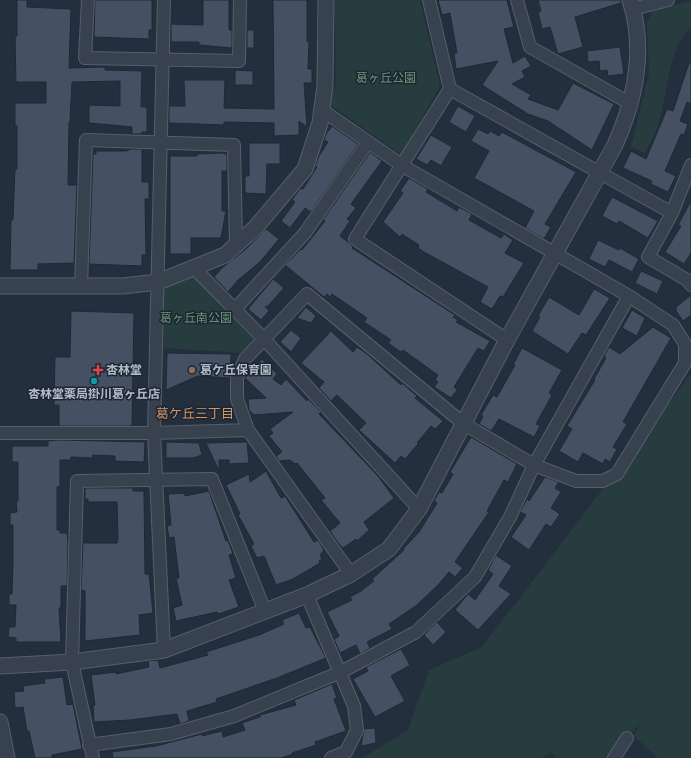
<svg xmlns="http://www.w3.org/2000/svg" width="691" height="758" font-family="'Exo 2','Noto Sans JP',sans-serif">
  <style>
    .green { fill: #263c3f }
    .building { fill: #455162; stroke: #1f2835 }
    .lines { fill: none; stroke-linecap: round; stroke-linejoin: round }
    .minor-casing { stroke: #565f6c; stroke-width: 14 }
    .tertiary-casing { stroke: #565f6c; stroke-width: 17 }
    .minor { stroke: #38414e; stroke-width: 12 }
    .tertiary { stroke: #38414e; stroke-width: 15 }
    .health-dot { fill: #e0444e; stroke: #1d2633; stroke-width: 1.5 }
    .education-dot { fill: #8d6e63; stroke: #1d2633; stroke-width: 1.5 }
    .culture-dot { fill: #0f9aa8; stroke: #1d2633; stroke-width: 1.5 }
    .labels { text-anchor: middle; stroke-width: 3; stroke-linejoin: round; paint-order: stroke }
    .park-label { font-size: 12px; fill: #6b9a76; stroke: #1d2633 }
    .poi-label { font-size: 12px; font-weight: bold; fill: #b4bcc9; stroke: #1d2633; text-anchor: start }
    .neighbourhood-label { font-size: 13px; fill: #d59563; stroke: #1d2633 }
  </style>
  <rect width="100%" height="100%" fill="#242f3e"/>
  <path class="green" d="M335,0H420L440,86L402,155L329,104L336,84Z
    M691,1V28C668,45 667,99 658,125C655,135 649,144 645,153L631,147L649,74L647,23L653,10Z
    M196,270L256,338L244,353L164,348V285Z
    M691,374V758H658L634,736L640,722L613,758H556L551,752L541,758H362L408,730L429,670L482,647Z"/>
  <path class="building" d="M17,0H27V7L71,9L69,68L105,67V70L142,71L141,107H147V132H142V134H132V127L89,123V105L120,106V81L72,82L70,122H69L68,185H77L74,263L38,264V270H10L11,220H13L15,169H17V126H15V103H46V82H16L15,36H17Z
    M95,0H152V30H149V39L94,37Z
    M203,0H229V30H232V48L199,45V42H171V24L203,25Z
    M273,0H307V41L309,42L308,69H312V83H304L307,127L299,121V135L274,136V123L224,122V125L169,123V106H185L184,80H225L224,108L274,109Z
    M438,0H507L514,27L504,29L513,63L525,56L531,66L522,71L525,77L512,84L531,95L528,99L558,110L573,83L614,104L592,150L548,121L528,114L482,85L498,61L456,69L454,53H457L450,13L442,15Z
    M538,0H621V3L575,17L583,47L558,54L550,27L542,29L538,12L541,11Z
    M247,30H254V48H247Z
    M620,47L624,74L608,76L607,70L600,71L599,61L588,62L587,51Z
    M689,63H691V104L687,102L680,121L688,124L684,135L681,134L665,171L676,176L668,192L651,184L652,181L623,168L631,151L646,159L667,109L673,111Z
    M235,70L253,71V85H235Z
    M458,106L475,116L466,132L449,122Z
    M332,126L358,144L311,212L305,208L290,228L281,221L295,202L292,200L296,194L301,188L303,189L317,167L315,166L319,156L328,142L324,140L326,134Z
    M478,129L488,134L490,131L499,136L502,132L576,172L545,224L551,227L544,239L525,228L534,211L474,178L489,151L471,141Z
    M431,135L452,147L441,166L431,160L427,165L416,159Z
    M249,143H280V164H267L266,194L245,193V176H249Z
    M131,149H142V182H149V199H145L146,255H142V266L89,264L93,154H96V151H126Z
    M370,152L382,161L351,204L356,208L347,219L350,221L340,236L348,242L353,247L352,248L455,315L453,317L458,320L456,322L490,341L484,351L478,348L454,387L457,390L451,398L434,387L438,382L435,380L438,375L403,350L401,352L388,343L391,340L364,322L367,318L332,294L330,297L327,294L324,297L285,265L301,249L302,250L325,221L323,220Z
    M224,153L227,155V171H222V211H226L221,238H191V254H170V156H197V154Z
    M409,178L428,189L426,192L457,211L459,207L472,214L469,220L501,238L504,234L513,240L505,253L524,263L503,297L500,296L492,309L480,302L488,287L424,252L418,248L419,245L402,234L400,237L383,222L403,193L400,191Z
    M612,197L658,221L648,238L619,221L617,224L602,216Z
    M691,201V253L684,264L665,252L681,226L678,225Z
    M266,229L279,239L260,262L238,280L228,292L214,277L222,268L246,249Z
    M598,240L619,250L620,248L639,259L632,272L609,260L605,267L589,259Z
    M641,271L663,281L657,294L635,283Z
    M273,279L284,288L267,307L265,306L269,311L261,320L248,309Z
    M594,289L610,298L586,335L582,333L568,354L532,331L540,317L538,316L549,297L579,315Z
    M691,295V315L683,321L676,311V307Z
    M306,307L316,316L311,323L297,318Z
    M632,310L645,318L637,336L622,328Z
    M71,311L134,313L132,426H59V405H54L55,357H70Z
    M653,327L671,338L623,422L627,424L613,447L617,449L610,462L605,459L603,464L583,453L578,462L559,451L572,429L567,426L595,380L594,379L606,358L604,356L609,347L620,354Z
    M291,330L301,338L291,352L280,342Z
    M331,331L353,352L357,347L367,354L401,385L402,383L417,396L415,398L443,421L435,429L431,426L417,443L418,444L405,459L401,456L395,463L359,430L366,423L337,395L331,401L319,388L324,382L301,363Z
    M522,348L562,370L549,393L552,395L536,424L540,426L534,437L499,419L491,431L479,424L483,416L481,415L493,395L497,397L515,365H513Z
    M167,353L231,354L230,378L198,376L166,390Z
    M262,359L277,374L273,379L281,385L286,379L307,401L308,399L321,412L319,414L378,476L394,498L364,522L369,530L357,541L356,539L343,548L338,543L330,531L340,523L321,500L325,498L297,463L295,464L290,460L279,461L276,456L282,452L269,436L273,433L270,429L293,412L254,415L249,410L248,399L266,398L245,378Z
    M471,437L517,464L508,482L504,480L487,511L489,512L455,562L463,568L455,577L449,572L438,585L417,605L389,624L392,629L367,642L370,648L360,654L356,645L340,653L334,639L339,636L327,612L352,600L350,597L361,591L374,581L372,579L404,550L403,549L419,532L437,503L434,501L439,492L442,493L453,474L450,472Z
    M58,440L145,442L144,462L115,461V456L93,455L92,458L71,457V460H60V487H57V530H60V533H67L68,543L67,586H61V608H59L61,642H16V638L8,637L9,627H15L16,605H9V594H12L13,561V525H10V513L17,512L16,501H18V462H12V446H48V441Z
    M166,442L199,443L202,455L193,458H166Z
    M247,442L249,463L229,464V460H219V471L206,443Z
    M266,471L281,498L285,496L314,542L318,540L324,550L320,555L322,559L319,561L320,563L293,579L276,585L264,556L257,558L251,546L254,544L238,515L240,514L226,485L249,474L250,482Z
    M545,477L559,482L555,488L561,492L551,508L560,514L551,527L546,524L529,550L511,537L526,515L520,512L527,499L529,501Z
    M85,488H133V491H144L145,574H149L153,613L139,615L140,635L85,641V591L81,590L83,543H117L118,539L117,502H88V499H85Z
    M209,491L226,541L228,540L233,554L229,555L236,578L229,580L239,607L218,614L217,612L176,621L173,608L182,605L176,578H179L174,537L169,538L167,526L171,525L168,494L185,493V496Z
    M496,555L512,566L499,586L511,594L478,630L455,610L468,594L475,600L493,574L488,570Z
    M299,613L306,628L310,627L326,658L277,678L216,699L217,702L187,711L189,721L180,724L177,714L130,720L94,722L93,705H95L91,675L116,672V674L149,667L148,661L158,660L160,668L208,655L206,652L259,635L284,624L282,620Z
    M437,622L446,632L433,645L424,635Z
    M401,649L410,665L391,676L405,701L375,717L353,679L368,671L366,667Z
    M63,677L67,705L73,704L82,749L52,755V758H35L29,731H27L23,707L15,708L14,692L24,691L23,686L45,683L44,679Z
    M332,684L337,698L334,699L346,731L315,742L316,745L292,753L293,754L281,758H113L112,752L156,746L202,734V736L222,731L223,737L245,730L242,723L260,717V715L296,705L294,700Z
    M375,728L376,743L361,746L364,729Z"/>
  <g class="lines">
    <defs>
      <path id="minor" d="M88,0L85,58L239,61L240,0
        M429,0L450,89L355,239L507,340
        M517,0L530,47L631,104
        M633,9L668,0
        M450,89L672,213
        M322,110L403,166L629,296L673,325L685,344V363L617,474L603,481H576L534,465L464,424L307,294L245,359L237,378V399L248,430L351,574
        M691,165L672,213L648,257L687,280L691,285
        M194,268L264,339L419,509
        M81,285L86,140L234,145L236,244
        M235,309L305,233L368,142
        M0,433H154L248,430
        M307,595L354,706L357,730L346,752L331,758
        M164,650L154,433L164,0
        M89,745L171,734L234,716L341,672L416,632L475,577L510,517L534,465L629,296
        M93,758L72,662L77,481L212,479L265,611
        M614,758L627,738"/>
      <path id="tertiary" d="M0,286H123L158,282L225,255L256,227L305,169L320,123L325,86L326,0
        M0,666L72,662L164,650L307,595L351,574L389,549L419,509L507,340L615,145C635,100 646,49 630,0
        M0,722L7,758"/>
    </defs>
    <use href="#minor" class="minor-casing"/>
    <use href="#tertiary" class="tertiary-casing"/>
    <use href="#minor" class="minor"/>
    <use href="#tertiary" class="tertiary"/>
  </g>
  <path class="health-dot" d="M96 364h4v4h4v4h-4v4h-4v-4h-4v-4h4z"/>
  <circle class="education-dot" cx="192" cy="370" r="4"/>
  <circle class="culture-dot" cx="94" cy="381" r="4"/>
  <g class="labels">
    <g class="park-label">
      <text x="386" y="82">葛ヶ丘公園</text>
      <text x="196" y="322">葛ヶ丘南公園</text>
    </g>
    <g class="poi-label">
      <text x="106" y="374">杏林堂</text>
      <text x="200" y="374">葛ケ丘保育園</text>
      <text x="94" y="398" text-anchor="middle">杏林堂薬局掛川葛ヶ丘店</text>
    </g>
    <g class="neighbourhood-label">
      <text x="195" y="418">葛ケ丘三丁目</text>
    </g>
  </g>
</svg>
